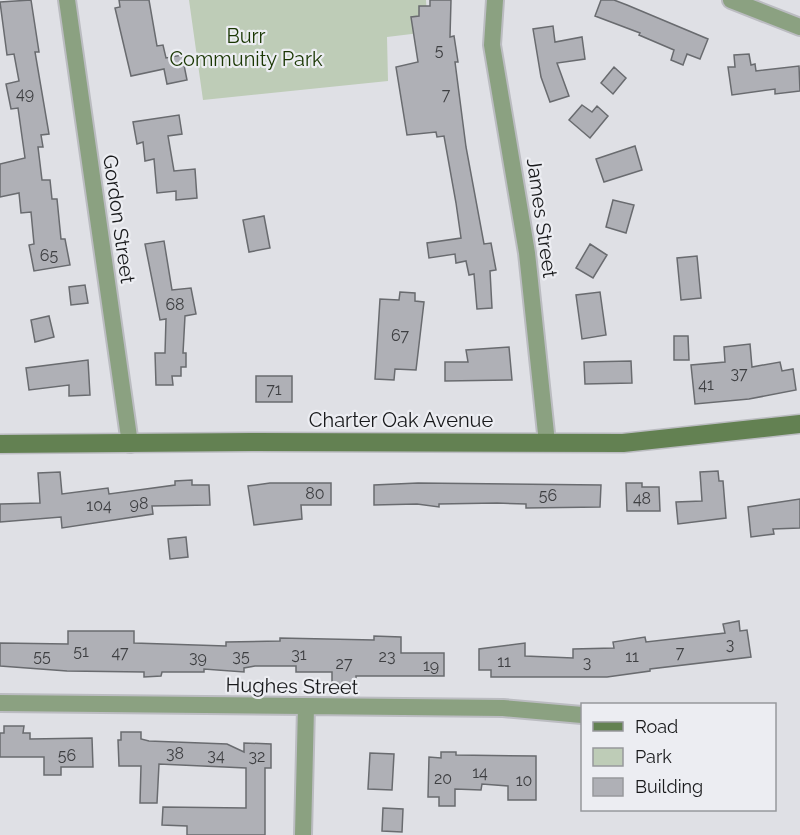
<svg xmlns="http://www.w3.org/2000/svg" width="800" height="835" font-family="Raleway,sans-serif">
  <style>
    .green { fill: #beccb7 }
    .building { fill: #afb0b6; stroke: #696b6f; stroke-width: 1.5 }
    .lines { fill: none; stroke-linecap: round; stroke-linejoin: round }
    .street-casing { stroke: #bbbcc1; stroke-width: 20 }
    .secondary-casing { stroke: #bbbcc1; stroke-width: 21 }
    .street { stroke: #8ba181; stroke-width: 16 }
    .secondary { stroke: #638152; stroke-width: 18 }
    .labels { text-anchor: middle; stroke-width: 4.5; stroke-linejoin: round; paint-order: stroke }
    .number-label { font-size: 16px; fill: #3e3f42 }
    .park-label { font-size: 20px; fill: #1a3703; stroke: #ecedf2 }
    .street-label { font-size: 20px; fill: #18191b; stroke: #ecedf2 }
  </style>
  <rect width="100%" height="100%" fill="#dfe0e5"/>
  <path class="green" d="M189,0H426L428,32L387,37L388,81L203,100Z"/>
  <path class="building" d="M31,0L39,52H35L49,134L41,135L43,147H38L42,180H50L52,199H57L61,239H65L70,265L34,271L29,245L34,244L31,212L21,213L19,193L0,197V164L25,158L18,108L11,109L6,84L19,81L14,54L7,55L0,2Z
    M119,0H149L157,46L163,45L166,58L182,55L187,80L167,84L164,69L131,76L115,8L120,7Z
    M430,0H451L450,37L454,36L458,62H455L466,147L484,244L491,243L496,270L490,271L492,308L477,309L474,274L469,275L466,261L456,263L455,254L429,258L427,243L461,238L456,203L444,136L437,137L436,132L407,135L396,67L418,62L411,17L419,16V6H430Z
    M601,0H614L627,5L708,39L700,59L687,54L683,65L671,60L674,50L639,35L640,33L595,16Z
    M553,26L555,42L582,37L585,59L557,63L569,96L550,102L541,77L533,29Z
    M749,54L751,65L755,64L756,71L799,66L800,91L775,94V89L732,95L728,67H735L734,55Z
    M614,67L626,78L613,94L601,83Z
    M582,105L592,112L597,106L608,116L590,138L569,120Z
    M179,115L182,134L168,136L174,171L195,169L197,198L176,200V191L157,193L154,159L145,161L143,142L137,144L133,122Z
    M635,146L642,170L604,182L596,159Z
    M613,200L634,205L626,233L606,227Z
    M264,216L270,248L249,252L243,220Z
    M164,241L172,290L191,288L196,314L185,316L183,353H186V367H181V376H172L173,385H156L155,353H165L166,319L160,320L145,244Z
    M590,244L607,255L593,278L576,268Z
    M697,256L701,298L681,300L677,258Z
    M85,285L88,303L71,305L69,287Z
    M400,292L415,293V301L424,302L416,370L395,369L394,380L375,379L380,299L399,300Z
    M600,292L606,335L582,339L576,295Z
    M49,316L54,337L35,342L31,320Z
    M674,336H688L689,360H674Z
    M750,344L752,367L780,362L782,371L793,369L796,390L749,399L695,404L691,365L725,362L724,347Z
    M509,347L512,380L445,381V362H468L466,350Z
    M88,360L90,395L69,396V385L29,390L26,368Z
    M631,361L632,383L585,384L584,362Z
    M256,376H292V402H256Z
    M718,471L719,481H723L726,518L678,524L676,502L702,501L700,472Z
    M60,472L62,494L108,488L109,494L175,485V481L192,480V485H209L210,505L152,506L153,514L62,528L61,517L0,522V504L40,503L38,473Z
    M270,483H331V505H301L302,519L254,525L248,486Z
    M418,483L601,485L600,507L526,508V504L497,503L439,504V507L417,504L374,505V485Z
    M626,483H642V487H659L660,511H627Z
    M800,499V528L773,529L774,534L751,537L748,507Z
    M186,537L188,557L170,559L168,539Z
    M739,621L740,631L747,630L751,657L650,669V671L607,677H491V670H479V649L525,643V656L573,658V649L614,648L613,642L645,637L646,642L725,633L723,624Z
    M68,631H134V643L226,646V642L280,641V638L374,640V636L401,637V653H444V676H356V684H332V672H296V666H255L244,668V672L204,669V672H162L161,676L144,677V672L67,671L0,666V643L68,644Z
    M4,726H24L23,733H30V739L92,738L93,767H61V775H44V757H0V733H4Z
    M121,732H141V739L149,741L227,744L244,752V743L271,744V768H265V835H187V826L162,825L163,807L246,808V768L159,764L157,803H140L141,766H119L118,740H121Z
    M441,752H456V755L536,756V800H508V786L482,784L481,790L455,789V806H439V797H428L429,757L441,758Z
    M370,753L394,754L392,790L368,789Z
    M383,808L403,809L402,832L382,831Z"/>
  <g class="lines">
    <defs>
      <path id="street" d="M67,0L130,444
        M495,0L492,45L527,253L547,443
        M731,0L800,27
        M0,703L503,708L582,715
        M303,835L306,707"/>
      <path id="secondary" d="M0,444L251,442L623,443L800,424"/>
    </defs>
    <use href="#street" class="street-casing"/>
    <use href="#secondary" class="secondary-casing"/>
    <use href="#street" class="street"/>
    <use href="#secondary" class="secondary"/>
  </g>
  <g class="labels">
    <g class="number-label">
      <text x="439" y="56">5</text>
      <text x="25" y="99">49</text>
      <text x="446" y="100">7</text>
      <text x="49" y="261">65</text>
      <text x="175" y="310">68</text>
      <text x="400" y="341">67</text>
      <text x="739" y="379">37</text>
      <text x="706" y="390">41</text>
      <text x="274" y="395">71</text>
      <text x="315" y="499">80</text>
      <text x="548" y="501">56</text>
      <text x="642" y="504">48</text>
      <text x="139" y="509">98</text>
      <text x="99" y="511">104</text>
      <text x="730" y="650">3</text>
      <text x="81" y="657">51</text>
      <text x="120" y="658">47</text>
      <text x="680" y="658">7</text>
      <text x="299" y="660">31</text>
      <text x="42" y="662">55</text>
      <text x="241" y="662">35</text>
      <text x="387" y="662">23</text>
      <text x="632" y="662">11</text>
      <text x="198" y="663">39</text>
      <text x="504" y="667">11</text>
      <text x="587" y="668">3</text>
      <text x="344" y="669">27</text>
      <text x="431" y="671">19</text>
      <text x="175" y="759">38</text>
      <text x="67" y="761">56</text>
      <text x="216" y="761">34</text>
      <text x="257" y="762">32</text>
      <text x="480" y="778">14</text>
      <text x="443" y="784">20</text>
      <text x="524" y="786">10</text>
    </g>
    <g class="park-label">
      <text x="246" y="43">Burr<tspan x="246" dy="23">Community Park</tspan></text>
    </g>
    <g class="street-label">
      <text transform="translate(542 218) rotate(82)" y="7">James Street</text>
      <text transform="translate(119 219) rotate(82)" y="7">Gordon Street</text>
      <text x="401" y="427">Charter Oak Avenue</text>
      <text transform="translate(292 686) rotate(1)" y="7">Hughes Street</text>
    </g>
  </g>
  <rect x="581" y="703" width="195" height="108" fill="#ecedf2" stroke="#97989c" stroke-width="1.5"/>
  <rect x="593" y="722" width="30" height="9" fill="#638152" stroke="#97989c" stroke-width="1.5"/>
  <text x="635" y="733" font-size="18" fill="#18191b">Road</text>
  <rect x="593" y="748" width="30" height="18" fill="#beccb7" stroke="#97989c" stroke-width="1.5"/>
  <text x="635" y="763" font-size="18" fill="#18191b">Park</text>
  <rect x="593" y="778" width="30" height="18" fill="#afb0b6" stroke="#97989c" stroke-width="1.5"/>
  <text x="635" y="793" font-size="18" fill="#18191b">Building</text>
</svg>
